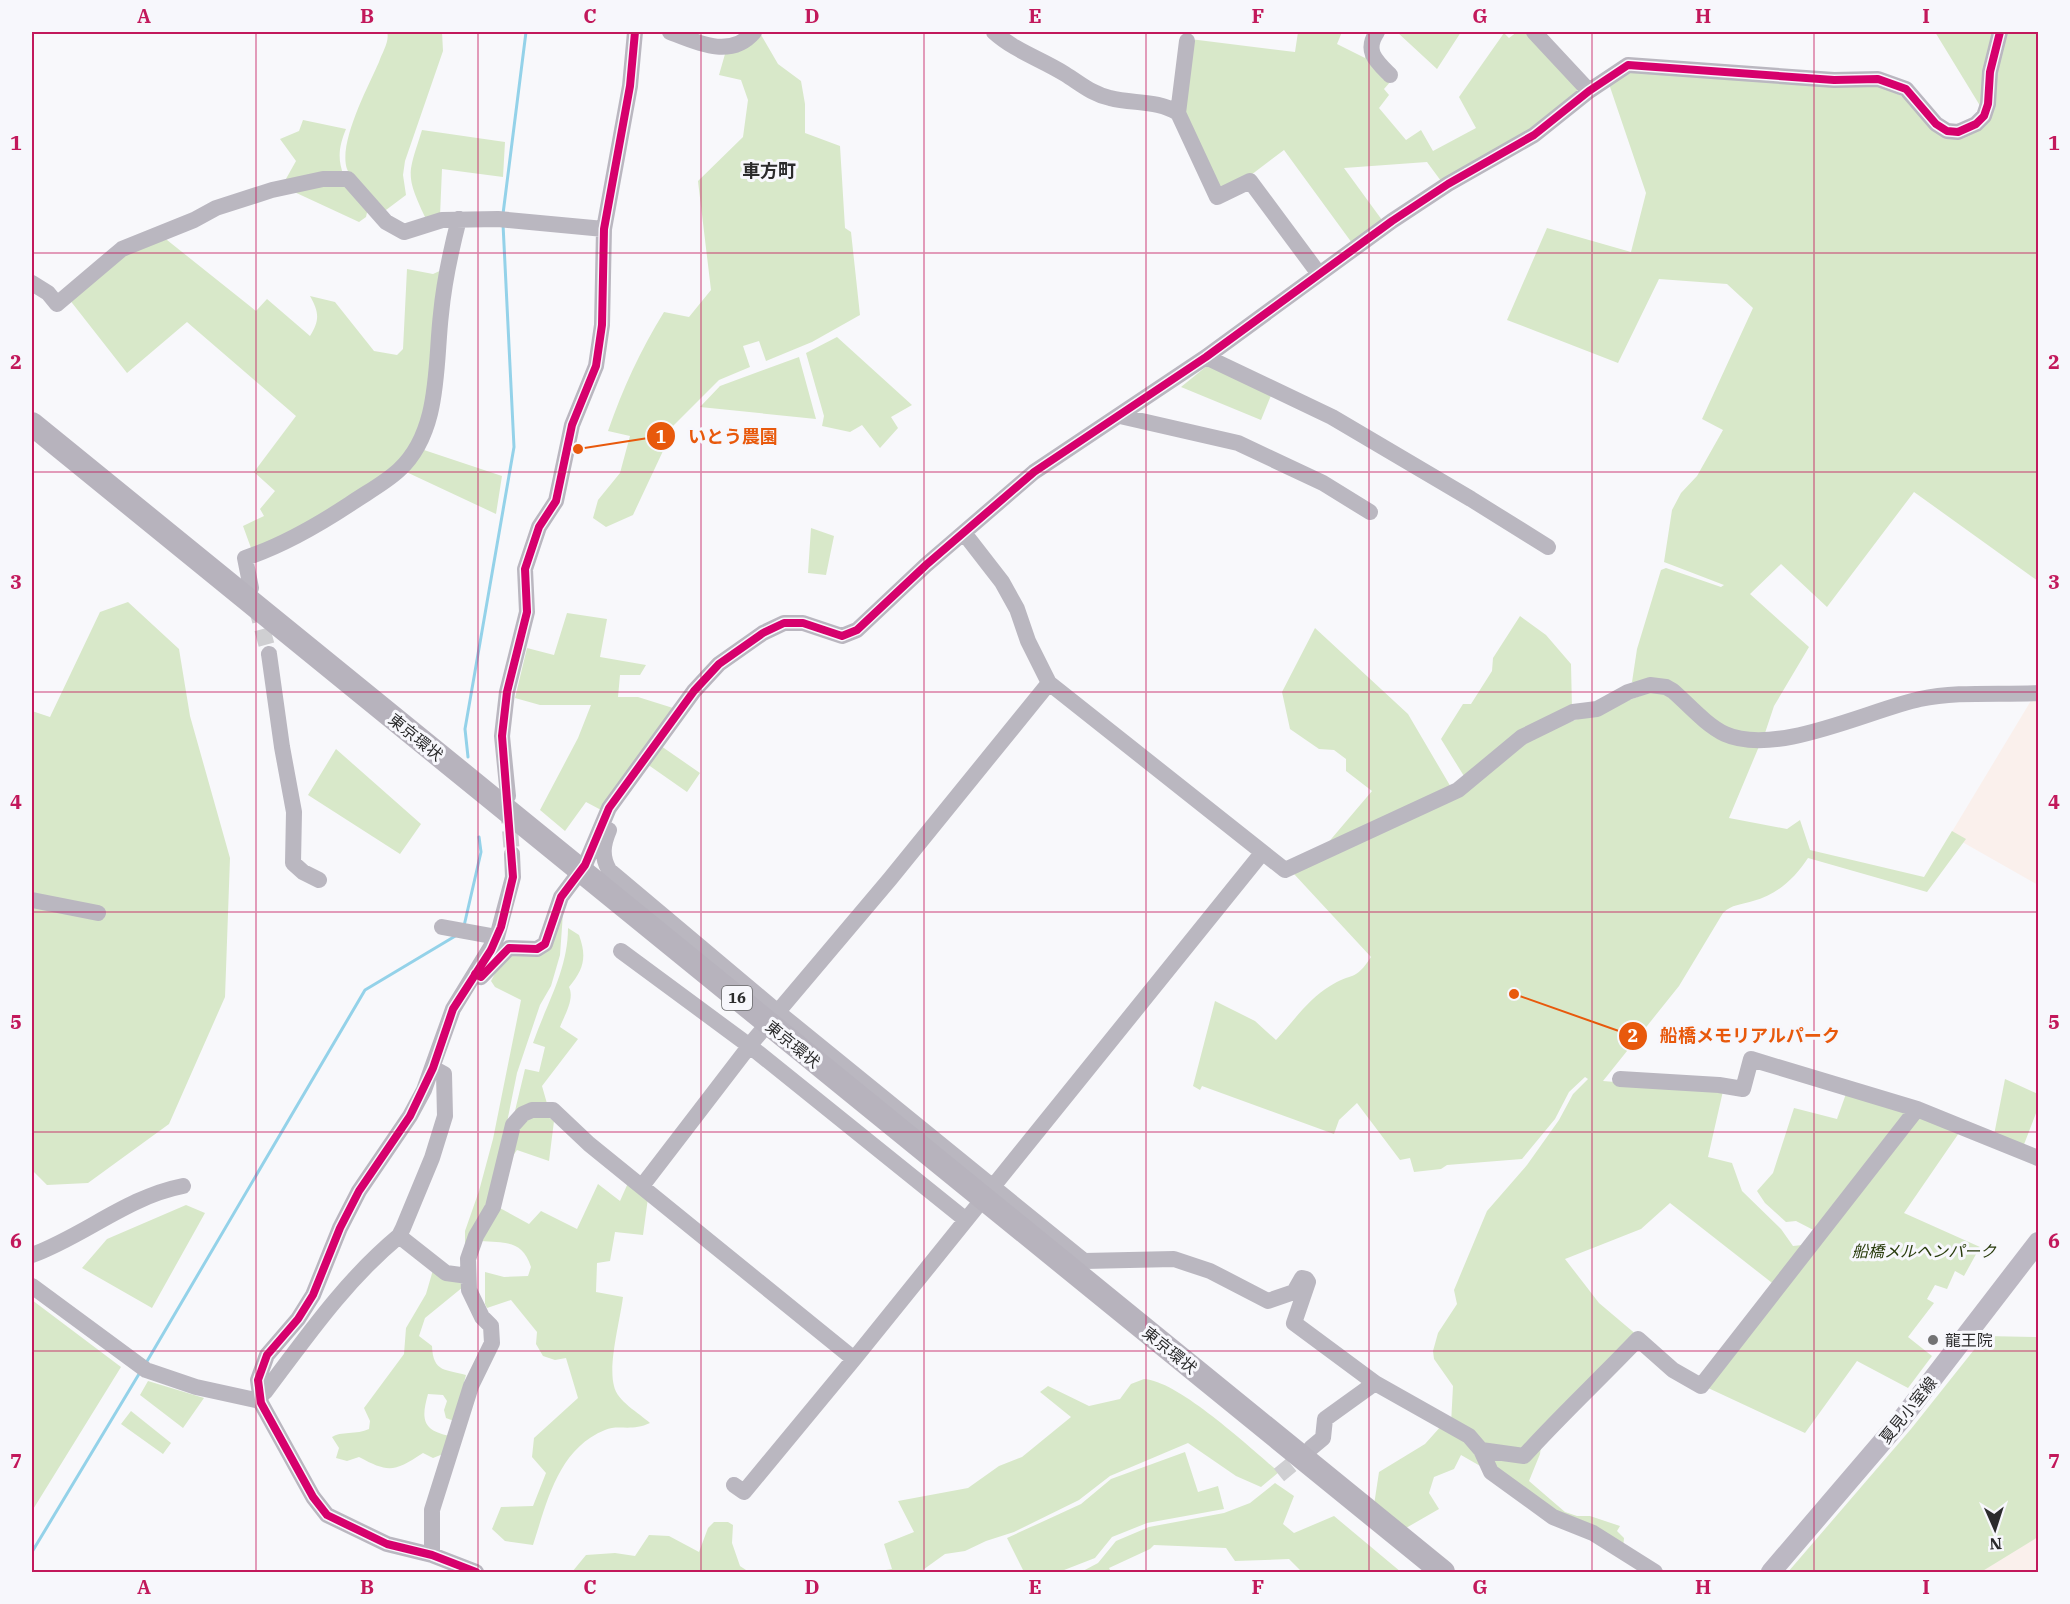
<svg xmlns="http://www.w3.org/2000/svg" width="2070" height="1604" font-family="'IBM Plex Serif','Noto Sans JP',serif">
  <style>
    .industrial { fill: #faf0ec }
    .green { fill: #d8e8c9 }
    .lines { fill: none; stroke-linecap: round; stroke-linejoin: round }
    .stream { stroke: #94d2e9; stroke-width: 3 }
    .minor-tunnel { stroke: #cfcfd2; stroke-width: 16; stroke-dasharray: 16 8; stroke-linecap: butt }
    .minor { stroke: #bab7c0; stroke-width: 16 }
    .major { stroke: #bcb8c3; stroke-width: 20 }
    .highway { stroke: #b7b3bd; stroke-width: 24 }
    .cycleway-casing { stroke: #f7f7fc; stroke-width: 11 }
    .cycleway { stroke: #d6006c; stroke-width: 8 }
    .grid { fill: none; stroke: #c2185b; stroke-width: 1.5; stroke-opacity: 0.55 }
    .poi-dot { fill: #737374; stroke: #f7f7fc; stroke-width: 2 }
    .labels { text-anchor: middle; stroke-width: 6; stroke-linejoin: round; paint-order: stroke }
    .shield { fill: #f7f7fc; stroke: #68686a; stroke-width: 1.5 }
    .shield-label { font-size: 15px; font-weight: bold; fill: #2b2b2c }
    .street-label { font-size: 16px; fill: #2b2b2c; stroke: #f7f7fc }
    .park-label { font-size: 16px; font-style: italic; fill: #283b0b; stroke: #f7f7fc }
    .poi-label { font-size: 16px; fill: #2b2b2c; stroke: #f7f7fc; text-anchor: start }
    .neighbourhood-label { font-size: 18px; font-weight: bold; fill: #2b2b2c; stroke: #f7f7fc }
    .leader { fill: none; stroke: #e8590c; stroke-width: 2 }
    .callout-dot { fill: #e8590c; stroke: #f7f7fc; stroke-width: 2 }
    .mark-label { font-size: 18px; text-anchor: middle; font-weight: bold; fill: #fff }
    .callout-label { font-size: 18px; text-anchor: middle; font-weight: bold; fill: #e8590c; stroke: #f7f7fc; stroke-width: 6; stroke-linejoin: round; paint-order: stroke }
    .neatline { fill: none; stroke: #c2185b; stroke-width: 2 }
    .grid-label { font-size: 20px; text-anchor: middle; font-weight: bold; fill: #c2185b }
  </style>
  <rect width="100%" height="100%" fill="#f8f8fb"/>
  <path class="industrial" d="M2038,698V885L1950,835L2032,699Z
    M2038,1537V1572H1981L2010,1552Z"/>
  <path class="green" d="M387,32H442L443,51L405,161L403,175L406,195L382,213C371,200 353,185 347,169C338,143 368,87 379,62C382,53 390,41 387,32Z
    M1298,32H1342L1337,44L1365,58L1366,55L1391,81L1384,89L1389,95L1379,108L1406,140L1421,130L1433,151L1476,128L1459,97L1504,33L1509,38L1517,32H1525L1575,84L1578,92L1530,130L1441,181L1427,162L1344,168L1382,220L1352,243L1284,150L1251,175L1219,192L1182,109L1190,39L1295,52Z
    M1397,32H1461L1437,69Z
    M1935,32H1995L1982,109Z
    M2005,32H2038V581L1914,492L1827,607L1781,564L1750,594L1809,647L1774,706L1764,736L1727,731L1674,687L1632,682L1637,649L1661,570L1666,568L1721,587L1724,585L1664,562L1672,510L1681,493L1697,476L1723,430L1702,419L1753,308L1727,284L1659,279L1618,363L1507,320L1547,228L1631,252L1646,193L1609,84L1634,69L1884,86L1968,135L1996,73Z
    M760,33L778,64L801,81L805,104V133L840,146L845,228L851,232L860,315L812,342L766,361L759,341L743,346L750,367L719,380L671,428L670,436L633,515L606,527L593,518L598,500L620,473L630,436L608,431C623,388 640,351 664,312L689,317L711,290L698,181L743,137L748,100L741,80L719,75L725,54Z
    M303,120L346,129C339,146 337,159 344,176L282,186L296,161L280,139L299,131Z
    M422,130L505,142L503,177L442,169L440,216L425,217C405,174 408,175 422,130Z
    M347,184L368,208L366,217L359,222L290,190Z
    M162,236L256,311L267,299L310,336C320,320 319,312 310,296L335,302L374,351L397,355L403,349L407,269L433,274L446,268L424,418L398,468L260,550L251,548L243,526L264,516L260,509L275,491L254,472L296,416L187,322L127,373L69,299L124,252Z
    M837,337L912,405L891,417L898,428L880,448L862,425L850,432L822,426L824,416L806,353Z
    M799,357L816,419L700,407L720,386Z
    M1208,365L1272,393L1261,420L1181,387Z
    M418,448L502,476L496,514L402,470Z
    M811,528L834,536L826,575L808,573Z
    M128,602L179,649L190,716L230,858L225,997L169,1124L88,1183L47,1185L32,1170V711L50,717L100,612Z
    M567,613L607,619L600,657L646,665L640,675H620L618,697H638L673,708L603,811L586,802L565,831L540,810L578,738L591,705H540L515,698L527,648L554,655Z
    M1520,616L1546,635L1571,664L1572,709L1467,781L1441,739L1463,704H1471L1492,671L1493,658Z
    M1315,628L1408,714L1452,789L1321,851L1372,791L1346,771V759L1334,750L1319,749L1290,729L1282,692Z
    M1659,689L1702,724L1760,744L1729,818L1787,829L1800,820L1810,850L1924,877L1952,831L1966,839L1927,892L1808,858C1795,878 1777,895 1753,901C1741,905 1732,904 1723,913L1679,986L1603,1081L1723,1091L1708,1157L1732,1163L1742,1191L1781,1229L1793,1246L1811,1244L1776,1286L1670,1203L1641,1229L1565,1259L1599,1303L1638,1336L1523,1451L1482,1447L1451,1424L1453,1386L1434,1359L1433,1351L1438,1333L1457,1304L1454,1290L1487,1211L1527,1165L1559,1120L1573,1094L1588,1079L1585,1077L1569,1092L1555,1119L1522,1159L1447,1165L1441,1169L1414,1172L1410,1158L1400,1160L1357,1103L1339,1120L1334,1134L1202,1086L1200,1090L1193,1086L1215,1001L1255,1021L1276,1040C1293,1022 1308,999 1330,986C1352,972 1355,982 1371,957L1294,874L1382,830L1524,739Z
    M661,746L700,773L687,792L647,764Z
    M336,749L421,824L400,854L308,795Z
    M563,913L560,955L551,986L540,1005L517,1073L490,1206L465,1255V1231L479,1191L493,1139L521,1000L495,987L491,981L505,954L536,952Z
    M568,928L579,935C587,957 584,969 569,987C575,999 564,1016 560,1027L578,1039L542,1086L548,1107L514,1115L525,1069L539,1072L545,1047L533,1043C546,1005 568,970 568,928Z
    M2005,1079L2038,1094V1108L2023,1147L1994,1135Z
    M1847,1091L1961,1130L1904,1213L1980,1247L1964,1276L1955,1271L1947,1289L1935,1285L1927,1299L1934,1303L1908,1337L1932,1356L1908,1388L1857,1361L1805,1433L1706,1387L1825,1236L1796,1221L1786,1222L1765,1203L1757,1191L1773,1173L1794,1108L1837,1119Z
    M542,1113L554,1121L549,1161L517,1150L512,1157L523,1118Z
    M628,1183L648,1198L643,1235L615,1232L610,1261L597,1263L596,1292L623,1297C620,1321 608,1364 614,1386C617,1401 639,1413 650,1423C631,1432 618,1424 605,1430C558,1449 547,1502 533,1545L505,1541L492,1529L501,1507L533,1506L546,1473L532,1457L534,1438L578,1398L566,1358L555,1360L543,1356L536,1344L537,1332L511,1300L487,1308L485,1304V1272L504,1277L528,1276L531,1267C522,1240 506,1243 480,1241L498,1207L529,1224L541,1211L577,1229L598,1184L620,1201Z
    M186,1205L205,1213L152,1308L82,1268L107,1239Z
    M433,1270L459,1280L463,1287L425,1318L419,1336L432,1346C433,1373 446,1369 466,1375L454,1421L446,1418L444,1410L447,1401L443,1395L428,1394C421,1419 422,1430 450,1436L443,1454L433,1458L423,1453C394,1472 389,1473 359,1457L347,1461L336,1458L339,1448L332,1437C340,1431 357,1435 369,1429L370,1421L364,1408L404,1354L406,1328L426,1294Z
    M32,1300L121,1367L32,1511Z
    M1985,1336L2038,1337V1537L1981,1572H1788L1911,1429Z
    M1144,1379C1179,1381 1250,1448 1279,1472L1261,1487L1236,1476L1188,1443L1110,1476L1079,1500L1014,1532L986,1541L965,1551L945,1554L920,1572H874L892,1569L884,1544L914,1532L898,1501L968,1488L999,1466L1022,1457L1071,1417L1040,1392L1048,1386L1089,1406L1120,1399L1131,1384Z
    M148,1381L204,1398L183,1428L140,1395Z
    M131,1411L171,1443L163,1454L121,1424Z
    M1442,1425L1462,1433L1482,1467L1461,1455L1454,1469L1434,1477L1429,1493L1439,1509L1406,1528L1374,1505L1379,1472L1425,1444Z
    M1542,1439L1540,1454L1529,1481L1565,1512L1577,1516H1590L1620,1526L1617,1531L1624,1538L1623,1548C1578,1526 1508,1498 1484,1453L1525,1459Z
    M1185,1452L1198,1492L1218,1486L1224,1509L1147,1523L1112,1537L1095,1558L1059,1572H1024L1007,1538L1081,1504L1111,1479Z
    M1275,1483L1294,1496L1283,1524L1294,1533L1334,1516L1401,1572H1302L1289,1559L1235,1561L1226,1548L1154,1545L1150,1549L1109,1568L1111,1572H1081L1098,1563L1116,1541L1149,1527L1224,1513L1250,1503Z
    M714,1522H728L733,1525L732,1543L740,1566L749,1572H572L586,1555L615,1553L635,1556L649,1535L669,1536L699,1552L708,1528Z"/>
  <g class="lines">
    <path class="stream" d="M503,214L526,32
      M468,757L465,729L514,447L503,224
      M464,926L481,852L479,837
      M146,1363L365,990L457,935
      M32,1552L139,1374"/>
    <path class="minor-tunnel" d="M256,606L269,654
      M508,807L512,854
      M1279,1475L1308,1451"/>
    <path class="minor" d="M670,32C698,43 731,59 754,32
      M994,32C1015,51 1041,59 1065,74C1081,84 1092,94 1110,98C1133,104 1158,100 1178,113L1217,197L1250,181L1319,274
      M1377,32C1364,51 1376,61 1390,75
      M1534,32L1589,91
      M1178,113L1187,41
      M32,283L48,293L57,304L122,249L194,220L216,208L272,190L323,179H348L386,222L404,232L442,220L498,219L604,229
      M1206,357L1332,417L1471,499L1548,547
      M1120,416L1238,443L1323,483L1370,512
      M964,533L1002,582L1017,609L1028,641L1049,683L1285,870L1458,790L1522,737L1573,712L1597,709L1628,692L1650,685L1666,687L1673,691C1689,705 1706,725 1725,734C1776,757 1869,710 1920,699C1958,691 2000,695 2038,693
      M251,588L245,558C282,546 318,525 350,504C366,493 385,483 399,470C441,431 435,364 441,314C444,282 451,250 459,219
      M269,654L282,747L294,812L293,863L303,872L319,880
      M508,796L502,736L507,692L527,612L525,569L539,527L556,501L572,425L596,366L602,325L604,229L630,86L635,32
      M609,830C603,844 601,856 609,870L779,1013L1084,1261L1174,1259L1210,1271L1268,1301L1294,1292L1302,1278L1306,1279L1308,1282L1294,1323L1375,1383L1469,1436L1481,1450L1491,1472L1553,1517L1593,1533L1655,1572
      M32,900L98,913
      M442,927L497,937
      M621,951L751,1047L966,1220
      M475,974L481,977L509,948L537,949L545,944L561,897L585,865L609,808L694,691L719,664L763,633L784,623H803L842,636L857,630L926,565L1034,472L1206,357L1392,221L1448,184L1534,135L1589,91L1628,65L1834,80L1878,79L1906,89L1936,124L1947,131L1958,132L1976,124L1984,116L1988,104L1990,72L2000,32
      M1620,1079L1719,1085L1743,1089L1751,1059L1917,1109L2038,1158
      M642,1186L754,1040L890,879L1049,683
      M399,1236L446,1273L468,1276
      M32,1255C84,1236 127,1197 183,1186
      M32,1286L146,1370L196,1387L260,1401
      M265,1392C307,1336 345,1281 399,1236L403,1228L432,1158L445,1116L444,1074L433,1068
      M1311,1448L1323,1438L1325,1419L1375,1383
      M1481,1450L1524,1456C1561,1415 1600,1379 1638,1339L1673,1370L1701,1386L1917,1109
      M734,1485L744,1492L854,1359L1262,853
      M432,1555V1510L471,1386L492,1343L491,1326L482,1317L469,1290L468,1259L476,1236L493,1207L513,1125L523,1114L532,1110H553L589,1144L854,1359
      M476,1572L432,1555L387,1544L327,1515L313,1497L261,1403L258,1380L267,1355L298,1319L313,1295L340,1228L359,1191L410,1116L424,1090L453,1009L497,937L513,877L512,854"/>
    <path class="major" d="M1771,1572L1901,1420L2038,1242"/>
    <path class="highway" d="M32,424L1443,1572"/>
    <defs>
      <path id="cycleway" d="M475,974L481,977L509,948L537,949L545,944L561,897L585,865L609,808L694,691L719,664L763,633L784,623H803L842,636L857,630L926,565L1034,472L1206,357L1392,221L1448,184L1534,135L1589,91L1628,65L1834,80L1878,79L1906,89L1936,124L1947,131L1958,132L1976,124L1984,116L1988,104L1990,72L2000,32
        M476,1572L432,1555L387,1544L327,1515L313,1497L261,1403L258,1380L267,1355L298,1319L313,1295L340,1228L359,1191L410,1116L433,1068L453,1009L491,950L501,927L513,877L502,736L507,692L527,612L525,569L539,527L556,501L572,425L596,366L602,325L604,229L630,86L635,32"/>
    </defs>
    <use href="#cycleway" class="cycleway-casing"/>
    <use href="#cycleway" class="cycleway"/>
  </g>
  <path class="grid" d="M256,32V1572M478,32V1572M701,32V1572M924,32V1572M1146,32V1572M1369,32V1572M1592,32V1572M1814,32V1572M32,253H2038M32,472H2038M32,692H2038M32,912H2038M32,1132H2038M32,1351H2038"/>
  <circle class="poi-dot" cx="1933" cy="1340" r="6"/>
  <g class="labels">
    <rect class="shield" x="722" y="986" width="30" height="24" rx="4.5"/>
    <g class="shield-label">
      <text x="737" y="1003">16</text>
    </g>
    <g class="street-label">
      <text transform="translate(416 737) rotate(39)" y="6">東京環状</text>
      <text transform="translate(793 1044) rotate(39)" y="6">東京環状</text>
      <text transform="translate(1170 1350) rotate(39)" y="6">東京環状</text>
      <text transform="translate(1908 1410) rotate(-51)" y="6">夏見小室線</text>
    </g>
    <g class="park-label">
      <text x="1924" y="1257">船橋メルヘンパーク</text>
    </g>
    <g class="poi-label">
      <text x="1945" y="1346">龍王院</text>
    </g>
    <g class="neighbourhood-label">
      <text x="769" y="177">車方町</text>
    </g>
  </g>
  <path class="leader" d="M578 449L661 436M1514 994L1633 1036"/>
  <g class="callout-dot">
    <circle cx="578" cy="449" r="6"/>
    <circle cx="1514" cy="994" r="6"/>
    <circle cx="661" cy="436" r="15"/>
    <circle cx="1633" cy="1036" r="15"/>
  </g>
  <g class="mark-label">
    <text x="661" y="443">1</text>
    <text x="1633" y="1042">2</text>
  </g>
  <g class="callout-label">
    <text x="733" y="443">いとう農園</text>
    <text x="1750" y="1042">船橋メモリアルパーク</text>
  </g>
  <rect width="2070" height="1604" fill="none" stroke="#f7f7fc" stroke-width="66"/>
  <g transform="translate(1995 1529) rotate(177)" stroke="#f7f7fc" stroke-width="4.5" paint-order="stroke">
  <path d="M0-4.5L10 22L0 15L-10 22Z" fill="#2b2b2c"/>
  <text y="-9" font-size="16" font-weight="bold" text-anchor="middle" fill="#2b2b2c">N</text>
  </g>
  <rect x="33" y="33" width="2004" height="1538" class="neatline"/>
  <g class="grid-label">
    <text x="144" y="23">A</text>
    <text x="367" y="23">B</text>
    <text x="590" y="23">C</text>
    <text x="812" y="23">D</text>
    <text x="1035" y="23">E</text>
    <text x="1258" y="23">F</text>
    <text x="1480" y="23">G</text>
    <text x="1703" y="23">H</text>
    <text x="1926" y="23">I</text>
    <text x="16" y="150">1</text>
    <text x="2054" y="150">1</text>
    <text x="16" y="369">2</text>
    <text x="2054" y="369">2</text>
    <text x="16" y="589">3</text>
    <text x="2054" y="589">3</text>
    <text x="16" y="809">4</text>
    <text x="2054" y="809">4</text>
    <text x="16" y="1029">5</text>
    <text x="2054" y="1029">5</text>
    <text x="16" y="1248">6</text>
    <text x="2054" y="1248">6</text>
    <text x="16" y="1468">7</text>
    <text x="2054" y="1468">7</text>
    <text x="144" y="1594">A</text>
    <text x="367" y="1594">B</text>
    <text x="590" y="1594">C</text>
    <text x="812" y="1594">D</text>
    <text x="1035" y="1594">E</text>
    <text x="1258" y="1594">F</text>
    <text x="1480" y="1594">G</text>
    <text x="1703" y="1594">H</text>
    <text x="1926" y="1594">I</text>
  </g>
</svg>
